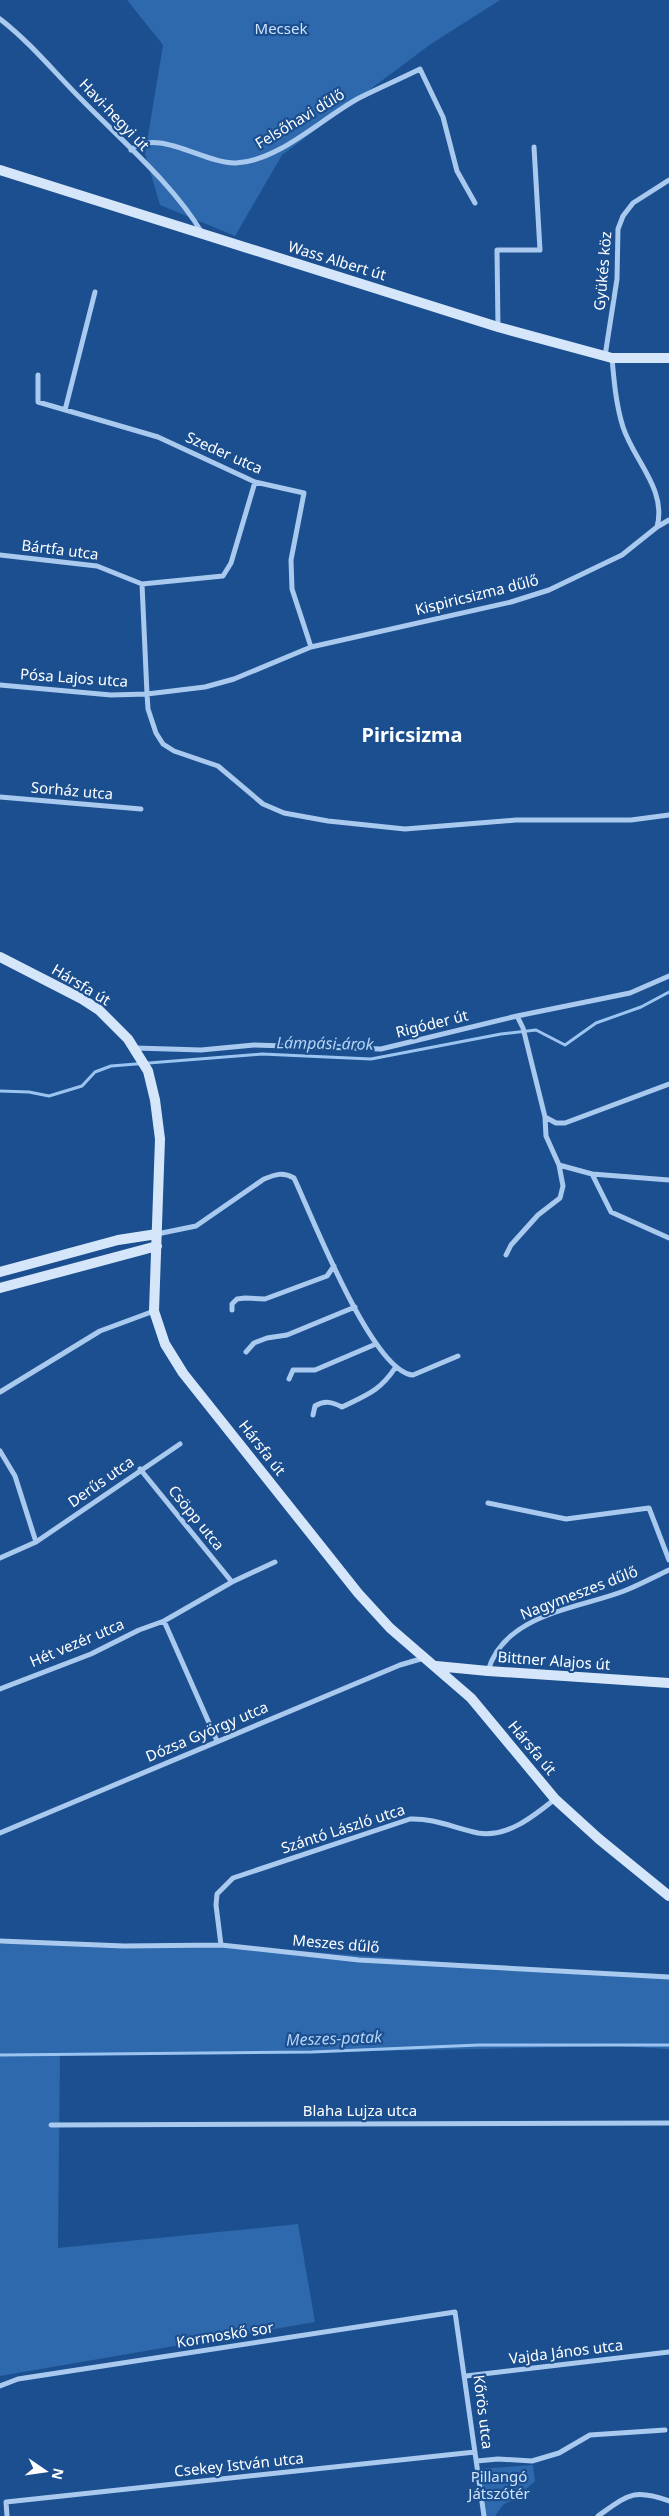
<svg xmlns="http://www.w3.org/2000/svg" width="669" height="2516" font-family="'Noto Sans',sans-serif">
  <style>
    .green { fill: #2e69ad }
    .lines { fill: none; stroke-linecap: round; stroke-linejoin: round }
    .stream { stroke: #9cc4f0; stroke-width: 3 }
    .street { stroke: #a9c9ee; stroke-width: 5 }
    .secondary { stroke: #d6e6fa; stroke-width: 10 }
    .labels { text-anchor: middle; stroke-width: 4.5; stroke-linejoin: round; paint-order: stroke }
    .park-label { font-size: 15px; fill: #cfe3fa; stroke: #1b4f8f }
    .street-label { font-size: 15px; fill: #fff; stroke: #1b4f8f }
    .water-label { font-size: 16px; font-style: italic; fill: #b5d3f5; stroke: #1b4f8f }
    .district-label { font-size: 20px; font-weight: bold; fill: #fff; stroke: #1b4f8f }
  </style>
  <rect width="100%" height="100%" fill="#1b4f8f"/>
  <path class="green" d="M127,0H500L431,44L282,155L235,236L160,205L145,154L163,45Z
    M0,1944L221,1945L669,1979V2049L617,2046L275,2053H60L58,2248L298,2224L315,2322L0,2376Z
    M533,2465L535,2481L517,2497L503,2505L495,2516H484L478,2469Z"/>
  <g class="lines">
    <path class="stream" d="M0,1091L29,1092L49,1096L82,1086L95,1072L111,1066L262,1054L371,1059L501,1034L536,1030L565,1045L596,1023L641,1007L669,992
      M0,2055L312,2052L479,2045H669"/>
    <path class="street" d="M0,19C31,43 55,73 82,100C121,140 174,185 202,233
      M131,150C157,127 205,164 236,163C279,161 322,118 359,98C379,88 400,79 420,69L443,117L457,171L475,203
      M498,327L497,250H540L534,147
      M605,356L617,279L618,229L623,216L633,203L669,180
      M38,375V402L158,437L255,482L304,493L291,560L292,589L311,647
      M65,410L95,292
      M657,527L669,520
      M0,555L97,566L142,584L223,576L231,563L255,482
      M142,584L147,694L205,687L234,679L311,647L511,602L549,590L622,555L657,527C667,489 634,461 623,427C616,405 614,381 612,358
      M0,685L111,695L147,694L148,709L156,733L163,744L174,751L218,766L263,804L284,813L328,821L405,829L516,820H631L669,815
      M0,797L141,809
      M517,1016L523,1028L545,1117L556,1123H565L669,1084
      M135,1048L201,1050L254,1045L381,1049L517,1016L630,993L669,976
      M559,1165L592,1174L611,1212L669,1238
      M592,1174L669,1180
      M157,1234L196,1226L264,1179C276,1174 283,1172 294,1178C312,1216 372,1372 413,1375L458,1356
      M506,1255L511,1245L538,1215L560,1198L563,1186L559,1165L546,1136L545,1117
      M232,1310V1304L237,1299L245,1298L265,1299L327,1276L334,1266
      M246,1352L254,1343L267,1338L287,1335L355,1307
      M289,1379L293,1370H315L376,1344
      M0,1392L100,1331L154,1311
      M313,1415L315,1406C325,1400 332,1402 342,1407C366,1395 380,1391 395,1368
      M0,1451L15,1476L36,1542
      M140,1469L232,1582
      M488,1503L566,1519L649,1508L669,1560
      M0,1558L36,1542L180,1444
      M164,1621L217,1741
      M488,1671C504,1614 577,1609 624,1591C639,1585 654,1577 669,1570
      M0,1689L91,1654L139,1630L164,1621L232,1582L275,1562
      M0,1833L400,1665L424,1658
      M0,1941L124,1946L221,1945L359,1960L669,1977
      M221,1945L216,1905L217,1894L233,1878L410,1819C434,1818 454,1828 478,1833C507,1838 534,1816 555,1799
      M51,2125L669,2123
      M466,2376L669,2352
      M0,2386L18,2379L455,2312L484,2516
      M477,2461L498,2459L532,2461L559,2453L590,2435L665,2430
      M6,2502L475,2452
      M6,2502L7,2516
      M598,2516C628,2495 633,2488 669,2501"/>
    <path class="secondary" d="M0,170L498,327L612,358H669
      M0,957L82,999L99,1010L128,1039L148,1071L155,1100L160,1139L154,1311L165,1344L183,1373L358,1593L390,1628L471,1698L555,1799L599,1839L669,1896
      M0,1272L118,1240L157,1234
      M0,1288L157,1246
      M436,1666L488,1671L669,1683"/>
  </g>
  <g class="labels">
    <g class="park-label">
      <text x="281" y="34">Mecsek</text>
      <text x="499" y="2482">Pillangó<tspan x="499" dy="17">Játszótér</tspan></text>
    </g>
    <g class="street-label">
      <text transform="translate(114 115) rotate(46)" y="5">Havi-hegyi út</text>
      <text transform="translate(300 119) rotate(-31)" y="5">Felsőhavi dűlő</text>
      <text transform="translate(337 261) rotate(17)" y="5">Wass Albert út</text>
      <text transform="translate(603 271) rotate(-85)" y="5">Gyükés köz</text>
      <text transform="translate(224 453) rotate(24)" y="5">Szeder utca</text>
      <text transform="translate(60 550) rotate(7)" y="5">Bártfa utca</text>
      <text transform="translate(477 595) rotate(-14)" y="5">Kispiricsizma dűlő</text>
      <text transform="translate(74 678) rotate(4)" y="5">Pósa Lajos utca</text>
      <text transform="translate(72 791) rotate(5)" y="5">Sorház utca</text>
      <text transform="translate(81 985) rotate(31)" y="5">Hársfa út</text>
      <text transform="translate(432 1024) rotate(-14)" y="5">Rigóder út</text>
      <text transform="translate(262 1448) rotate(52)" y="5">Hársfa út</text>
      <text transform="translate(101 1482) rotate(-35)" y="5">Derűs utca</text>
      <text transform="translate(196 1518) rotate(51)" y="5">Csöpp utca</text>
      <text transform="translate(579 1593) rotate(-21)" y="5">Nagymeszes dűlő</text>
      <text transform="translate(77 1643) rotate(-23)" y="5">Hét vezér utca</text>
      <text transform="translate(554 1661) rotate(4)" y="5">Bittner Alajos út</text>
      <text transform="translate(207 1732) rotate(-23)" y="5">Dózsa György utca</text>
      <text transform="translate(532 1748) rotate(50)" y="5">Hársfa út</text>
      <text transform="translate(343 1829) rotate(-18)" y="5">Szántó László utca</text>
      <text transform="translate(336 1944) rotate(5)" y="5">Meszes dűlő</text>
      <text x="360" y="2116">Blaha Lujza utca</text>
      <text transform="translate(225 2335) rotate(-9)" y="5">Kormoskő sor</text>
      <text transform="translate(566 2352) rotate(-7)" y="5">Vajda János utca</text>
      <text transform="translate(483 2412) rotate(83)" y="5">Kőrös utca</text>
      <text transform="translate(239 2465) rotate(-6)" y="5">Csekey István utca</text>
    </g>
    <g class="water-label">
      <text transform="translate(325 1043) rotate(1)" y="6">Lámpási-árok</text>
      <text transform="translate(334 2038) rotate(-2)" y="6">Meszes-patak</text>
    </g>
    <g class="district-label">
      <text x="412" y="742">Piricsizma</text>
    </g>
  </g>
  <g transform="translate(45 2471) rotate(103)" stroke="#1b4f8f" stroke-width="4" paint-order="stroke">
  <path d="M0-4L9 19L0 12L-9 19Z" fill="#ffffff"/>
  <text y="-8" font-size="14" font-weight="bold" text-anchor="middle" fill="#ffffff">N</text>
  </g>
</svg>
